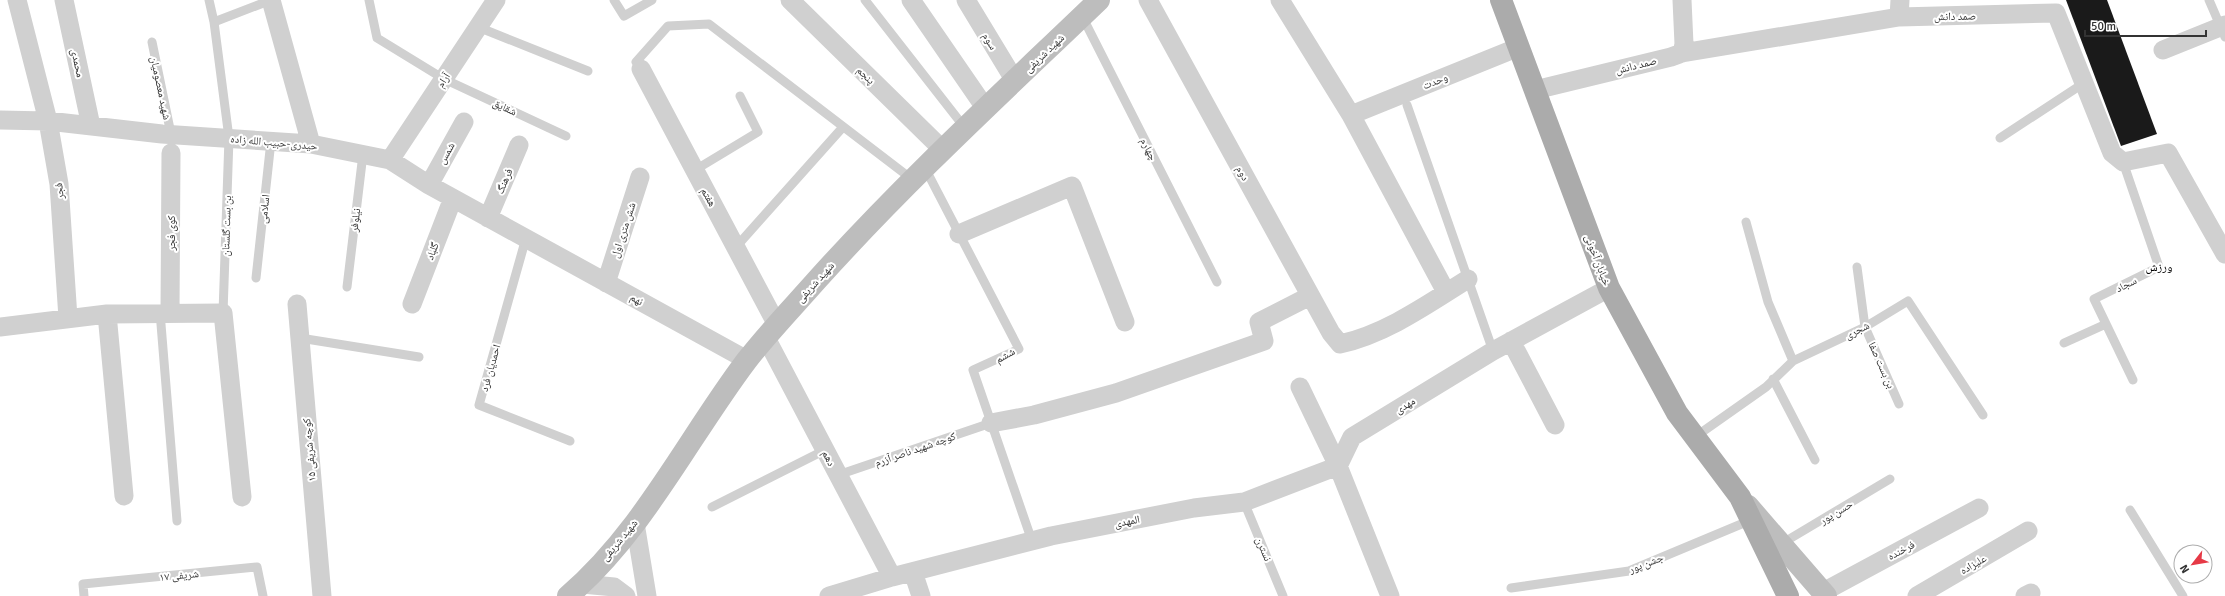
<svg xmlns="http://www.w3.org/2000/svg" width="2225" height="596" font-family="Signika,'Noto Naskh Arabic',sans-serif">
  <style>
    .building { fill: #1a1a1a }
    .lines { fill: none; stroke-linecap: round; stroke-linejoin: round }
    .lane { stroke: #d0d0d0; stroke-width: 9 }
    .street { stroke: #d0d0d0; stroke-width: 19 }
    .secondary { stroke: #bdbdbd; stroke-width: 22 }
    .primary { stroke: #ababab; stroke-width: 22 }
    .labels { text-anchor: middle; stroke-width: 4; stroke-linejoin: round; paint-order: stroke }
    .street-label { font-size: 11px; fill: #333; stroke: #fff }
    .neighbourhood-label { font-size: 12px; fill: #000; stroke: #fff }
  </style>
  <rect width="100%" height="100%" fill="#fff"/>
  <path class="building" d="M2066,0H2107L2157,134L2121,146Z"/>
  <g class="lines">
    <path class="lane" d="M209,0L214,22L229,138L223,313
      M369,0L377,38L444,79L566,136
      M614,0L624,16L652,0
      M865,0L965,128
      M2209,0L2225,37
      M1082,16L1217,282
      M214,22L271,0
      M478,27L588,71
      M152,42L171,134
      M641,69L636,62L668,26L709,24L913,180
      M1407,105L1493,351
      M2000,138L2084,83
      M2123,162L2159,267L2094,299L2133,380
      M925,168L1019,349L973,370L1032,541
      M695,170L758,132L740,96
      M1746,222L1768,302L1793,361
      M526,238L479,405L570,441
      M736,247L843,127
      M1857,267L1865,327L1899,404
      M256,278L271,141
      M347,287L363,154
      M160,312L177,521
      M300,338L419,357
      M2064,343L2106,324
      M1773,379L1815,460
      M1695,437L1766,387L1793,361L1865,327L1908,301L1983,415
      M838,475L991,423
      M1244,502L1283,596
      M712,507L825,450
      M2130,510L2183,596
      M1781,544L1890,479
      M1511,588L1629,571L1751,520
      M84,596L83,584L257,567L263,596"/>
    <path class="street" d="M17,0L48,121L59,184L68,318
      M64,0L91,126
      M271,0L311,144
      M790,0L943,150
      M911,0L986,109
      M966,0L1015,81
      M1148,0L1331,333L1340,344C1386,334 1428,304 1468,279
      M1280,0L1351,115L1446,292
      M1682,0L1684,44L1682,53
      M1899,17L1900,0
      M2163,50L2225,25
      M641,69L777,325
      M1535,90L1671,57L1682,53L1899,17L2056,13L2112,153L2123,162L2168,153L2225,254
      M1351,115L1519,47
      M0,120L48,121L162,134L311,144L390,160L429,185L747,360
      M390,160L496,0
      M429,185L464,122
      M488,218L519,145
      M959,234L1072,186L1125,322
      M606,283L640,177
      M297,304L322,596
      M412,304L453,198
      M170,312L171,153
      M107,314L124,496
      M0,327L107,314L223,313L242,497
      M766,338L892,577
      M1511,341L1555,425
      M1300,387L1338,466L1390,596
      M991,423L1034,415L1116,393L1264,341L1259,322L1310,296
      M1338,466L1352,437L1493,351L1609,288
      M635,523L647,596
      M913,572L921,596
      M582,584L614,587L626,596
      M1823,592L1979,508
      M829,596L892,577L1051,536L1194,508L1244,502L1338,466
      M1917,596L2028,531
      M2025,596L2031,593"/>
    <path class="secondary" d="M1748,506L1826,596
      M568,596C643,532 688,438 747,360C769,332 793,307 816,281C905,182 1003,92 1099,0"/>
    <path class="primary" d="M1501,0L1609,288L1677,413L1740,497L1788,596"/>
  </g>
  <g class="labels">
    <g class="street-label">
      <text transform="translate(1955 16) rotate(-1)" y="4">صمد دانش</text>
      <text transform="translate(990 41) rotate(59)" y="4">سوم</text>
      <text transform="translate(1044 53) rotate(-44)" y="4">شهید شریفی</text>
      <text transform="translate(78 63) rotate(78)" y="4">محمدی</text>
      <text transform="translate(1636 65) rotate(-14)" y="4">صمد دانش</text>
      <text transform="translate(866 75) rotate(44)" y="4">پنجم</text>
      <text transform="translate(443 80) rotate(-56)" y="4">آرام</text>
      <text transform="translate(1435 81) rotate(-22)" y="4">وحدت</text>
      <text transform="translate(161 88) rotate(78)" y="4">شهید معصومیان</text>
      <text transform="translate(505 107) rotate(25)" y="4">شقایق</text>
      <text transform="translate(274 142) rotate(5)" y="4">حیدری-حبیب الله زاده</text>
      <text transform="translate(1149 149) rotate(63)" y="4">چهارم</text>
      <text transform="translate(446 153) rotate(-60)" y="4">شمس</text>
      <text transform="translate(1243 173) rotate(61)" y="4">دوم</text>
      <text transform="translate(504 181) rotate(-67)" y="4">فرهنگ</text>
      <text transform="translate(59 191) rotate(-96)" y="4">فجر</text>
      <text transform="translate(709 197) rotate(62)" y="4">هفتم</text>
      <text transform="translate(264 209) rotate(-84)" y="4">اسلامی</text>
      <text transform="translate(355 220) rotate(-83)" y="4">نیلوفر</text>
      <text transform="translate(226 226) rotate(-88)" y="4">بن بست گلستان</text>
      <text transform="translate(623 230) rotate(-72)" y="4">شش متری اول</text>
      <text transform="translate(171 233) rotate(-90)" y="4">کوی فجر</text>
      <text transform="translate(432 251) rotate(-69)" y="4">گلباد</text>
      <text transform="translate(1598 260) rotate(69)" y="4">خیابان آخونی</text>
      <text transform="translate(815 282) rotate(-48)" y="4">شهید شریفی</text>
      <text transform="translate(2126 284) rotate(-26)" y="4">سجاد</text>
      <text transform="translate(637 299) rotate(29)" y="4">نهم</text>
      <text transform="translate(1857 330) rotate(-27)" y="4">شجری</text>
      <text transform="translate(1005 355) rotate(-29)" y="4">ششم</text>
      <text transform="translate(1882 365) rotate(66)" y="4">بن بست صفا</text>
      <text transform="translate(490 368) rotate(-74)" y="4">احمدیان فرد</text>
      <text transform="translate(1405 405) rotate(-31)" y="4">مهدی</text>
      <text transform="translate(915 449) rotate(-19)" y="4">کوچه شهید ناصر آزرم</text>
      <text transform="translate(309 450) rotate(-95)" y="4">کوچه شریفی ۱۵</text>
      <text transform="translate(829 458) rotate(62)" y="4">دهم</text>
      <text transform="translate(1836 512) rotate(-31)" y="4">حسن پور</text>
      <text transform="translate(1127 521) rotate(-11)" y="4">المهدی</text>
      <text transform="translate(619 540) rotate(-50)" y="4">شهید شریفی</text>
      <text transform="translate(1264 549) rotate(67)" y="4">نسترن</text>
      <text transform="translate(1901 550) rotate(-28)" y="4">فرخنده</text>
      <text transform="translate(1646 563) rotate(-21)" y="4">جشن پور</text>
      <text transform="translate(1973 564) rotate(-30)" y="4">علیزاده</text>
      <text transform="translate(179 575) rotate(-6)" y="4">شریفی ۱۷</text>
    </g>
    <g class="neighbourhood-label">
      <text x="2159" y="271">ورزش</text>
    </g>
  </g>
  <g transform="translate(2193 564) rotate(239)"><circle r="19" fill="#ffffff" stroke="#adadad"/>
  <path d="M0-3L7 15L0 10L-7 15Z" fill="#e63946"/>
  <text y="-6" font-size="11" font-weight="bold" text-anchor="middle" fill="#333333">N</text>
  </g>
  <path d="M2085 30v6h121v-6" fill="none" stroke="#333333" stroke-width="2"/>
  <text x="2091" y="30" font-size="12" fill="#333333" stroke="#ffffff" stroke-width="3" paint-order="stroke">50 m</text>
</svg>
